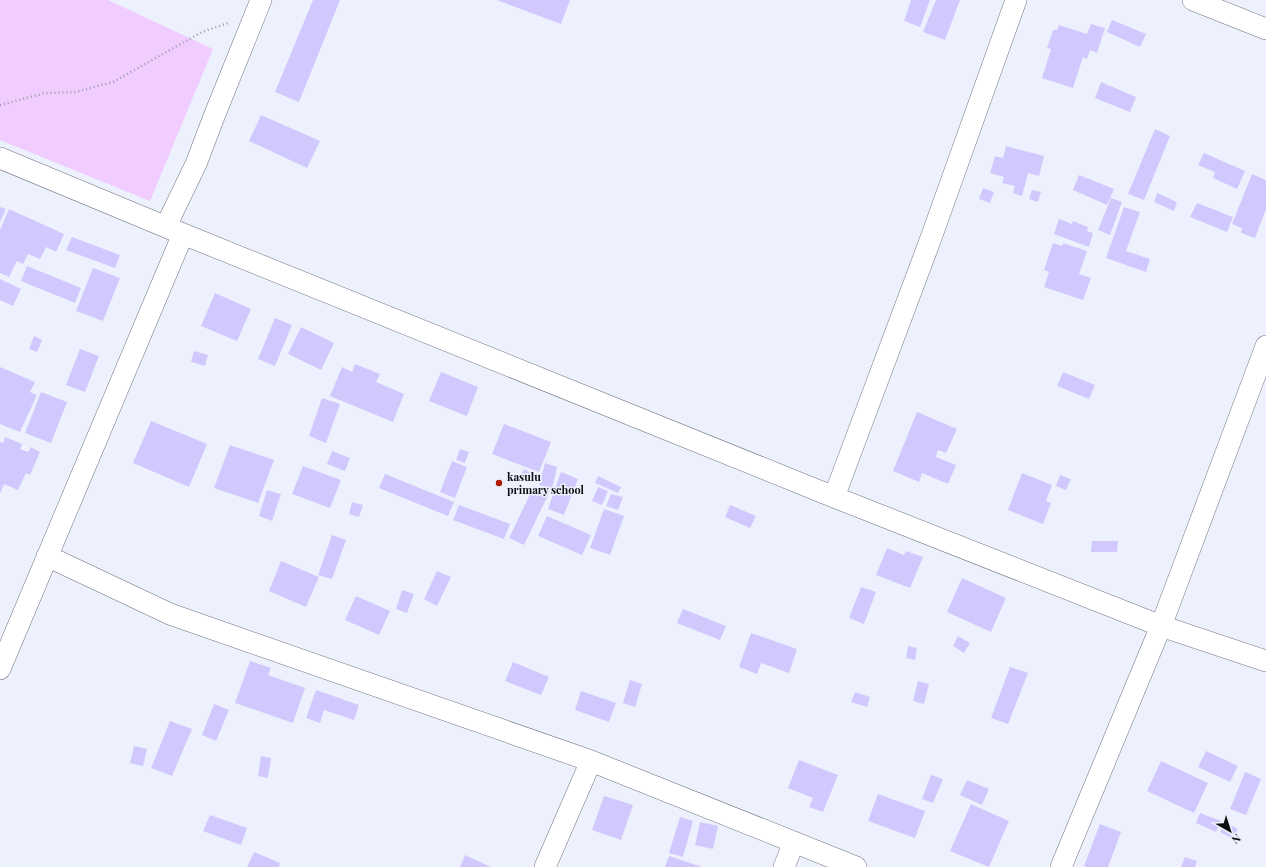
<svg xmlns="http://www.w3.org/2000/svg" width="1266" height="867" font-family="'Playfair Display',serif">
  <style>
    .green { fill: #f1ccff }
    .building { fill: #d1c9fd }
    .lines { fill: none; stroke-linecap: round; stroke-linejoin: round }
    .street-casing { stroke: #6f737d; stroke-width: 22 }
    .path { stroke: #9b9fa7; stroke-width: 2.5; stroke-dasharray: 1 3; stroke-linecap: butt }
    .street { stroke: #fff; stroke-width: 21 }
    .poi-dot { fill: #ab1c00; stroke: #edf1fd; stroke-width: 1.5 }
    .labels { text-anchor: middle; stroke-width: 3; stroke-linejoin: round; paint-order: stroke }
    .poi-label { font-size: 11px; font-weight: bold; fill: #0c0e11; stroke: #edf1fd; text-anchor: start }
  </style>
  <rect width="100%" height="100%" fill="#edf1fd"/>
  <path class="green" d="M0,0H108L213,49L150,201L0,140Z"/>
  <path class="building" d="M313,0H340L299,102L275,92Z
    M497,0H570L561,24Z
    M911,0H930L920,27L904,21Z
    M936,0H960L945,40L923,32Z
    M1112,20L1146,34L1140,47L1107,32Z
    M1091,24L1105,28L1097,53L1090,50L1087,59L1083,57L1073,88L1042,78L1051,49L1047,48L1053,30H1057L1059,25L1087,34Z
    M1101,82L1136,97L1130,112L1095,98Z
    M261,115L320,141L307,168L249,141Z
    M1155,129L1170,136L1144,200L1128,194Z
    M1006,146L1044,156L1039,176L1028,173L1022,196L1013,193L1015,186L1002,183L1004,177L990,173L995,156L1003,158Z
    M1204,153L1245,171L1237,189L1213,178L1215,172L1198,165Z
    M1252,174L1266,180V209L1255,238L1241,233L1242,228L1232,224Z
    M1079,175L1114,189L1107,205L1073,190Z
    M983,188L994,192L990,203L979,199Z
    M1032,190L1041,192L1038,202L1029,199Z
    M1157,193L1177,202L1174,211L1154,202Z
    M1111,198L1122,202L1110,235L1098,230Z
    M1197,203L1233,217L1227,232L1190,217Z
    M0,207L6,209L0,222Z
    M1124,207L1140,212L1126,251L1150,259L1146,272L1106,258Z
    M9,209L64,234L56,252L46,247L40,259L28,254L23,264L17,261L9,277L0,273V230Z
    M1059,219L1072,224L1073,221L1088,227L1087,231L1093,233L1089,247L1054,234Z
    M72,237L120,255L115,268L66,250Z
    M1053,243L1062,246L1063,243L1087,251L1079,274L1091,278L1083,300L1044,287L1049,272L1044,270Z
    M27,266L81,288L75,303L21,281Z
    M93,268L120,278L103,321L76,311Z
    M0,279L21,289L13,306L0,300Z
    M215,293L251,309L237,341L201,326Z
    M275,318L292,325L275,366L258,359Z
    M301,327L334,343L321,370L288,354Z
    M34,336L42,340L37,352L29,349Z
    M80,349L99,356L85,392L66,385Z
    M194,351L208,355L205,366L191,362Z
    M355,364L380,374L376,382L404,394L393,422L330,396L342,367L352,372Z
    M0,367L35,382L30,392L37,395L20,432L0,424Z
    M441,372L478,387L467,416L429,401Z
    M1063,372L1095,385L1089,399L1057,386Z
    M41,392L67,402L51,443L25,433Z
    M322,398L340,404L326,443L309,436Z
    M917,412L957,429L946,453L938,450L936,457L956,465L948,484L922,473L919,482L893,471Z
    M151,421L207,444L189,487L133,463Z
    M504,424L551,442L539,472L492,454Z
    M5,437L22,444L20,449L28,452L31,447L40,452L30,475L26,473L18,490L4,484L0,494V442L3,443Z
    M230,445L274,460L258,503L214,488Z
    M460,449L469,452L465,463L456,460Z
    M332,451L350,458L345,471L327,464Z
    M452,461L467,467L455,498L440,492Z
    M545,463L557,467L552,489L539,485Z
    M303,466L341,480L330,508L292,494Z
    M524,469L537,476L534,482L521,475Z
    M561,472L578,479L564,515L548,509Z
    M1022,473L1052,485L1046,501L1051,503L1043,524L1008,510Z
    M385,474L454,502L448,516L379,488Z
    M1060,475L1071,479L1066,490L1056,486Z
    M598,476L621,487L618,493L595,483Z
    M534,486L549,493L524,545L509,538Z
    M598,487L608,491L602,505L592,501Z
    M267,490L281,494L272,521L259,516Z
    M611,494L623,497L618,510L606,506Z
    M352,502L363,505L359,517L349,514Z
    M459,505L510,524L504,539L453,520Z
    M730,505L756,516L750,528L725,517Z
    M604,509L624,516L610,555L590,548Z
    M547,516L591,535L582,555L538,536Z
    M332,535L346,540L332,579L318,575Z
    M1092,541H1118L1117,552H1091Z
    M887,548L904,555L906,551L923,557L910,588L876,575Z
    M281,561L319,577L306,607L269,591Z
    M437,571L451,577L437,606L424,599Z
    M962,578L1006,598L991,632L947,612Z
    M861,587L876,592L864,624L849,618Z
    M402,590L414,594L407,613L396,609Z
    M356,596L390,611L379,635L345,620Z
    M683,609L726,626L720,640L677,623Z
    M751,633L797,649L789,673L761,663L757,674L739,667Z
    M958,636L970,643L964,653L953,646Z
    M908,646L917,648L915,660L906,658Z
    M250,661L271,668L268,675L305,688L293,723L235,703Z
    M513,662L549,677L541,695L505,681Z
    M1010,667L1028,673L1008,724L991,718Z
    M630,680L642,684L635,707L623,703Z
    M918,681L929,684L924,704L913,701Z
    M316,690L359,705L354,720L324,710L320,723L306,718Z
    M581,691L616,703L609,722L575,710Z
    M855,692L870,697L867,707L851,702Z
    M214,704L229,710L216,741L202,735Z
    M170,721L192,729L172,776L151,768Z
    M134,746L147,749L143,766L130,763Z
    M1206,751L1238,766L1230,782L1198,767Z
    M261,756L271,758L268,778L258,776Z
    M799,760L838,775L823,812L809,807L813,798L788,788Z
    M1161,761L1208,783L1194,813L1147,791Z
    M1245,772L1261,779L1246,815L1230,809Z
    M931,775L943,779L933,803L922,799Z
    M967,780L989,789L982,805L960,795Z
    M878,794L925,811L915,838L868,821Z
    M604,796L633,805L621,840L592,830Z
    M971,804L1009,821L989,867L950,851Z
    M1200,813L1221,821L1216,832L1196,823Z
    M210,815L247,828L241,845L203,831Z
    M680,817L693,821L683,857L669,853Z
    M700,822L718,826L713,849L695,845Z
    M1225,822L1238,829L1233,839L1220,832Z
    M1100,824L1121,832L1108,867H1087L1084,866Z
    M254,852L280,863L279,867H247Z
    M465,855L491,867H460Z
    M669,856L702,867H665Z
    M1185,857L1197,861L1195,867H1181Z"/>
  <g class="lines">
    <defs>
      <path id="street" d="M1193,0L1266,29
        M0,158L183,234L834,497L1161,626L1266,661
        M166,226L196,164L215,114L261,0
        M834,497L931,238L1016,0
        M47,556L170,614L591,761L856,867
        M0,669L183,234
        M545,867L591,761
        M784,867L794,842
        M1061,867L1161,626L1266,346"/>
    </defs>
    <use href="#street" class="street-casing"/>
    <path class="path" d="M0,105L45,93L75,92L113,82L202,32L228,23"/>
    <use href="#street" class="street"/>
  </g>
  <circle class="poi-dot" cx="499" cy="483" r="4"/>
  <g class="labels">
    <g class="poi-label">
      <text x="507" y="481">kasulu<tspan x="507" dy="13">primary school</tspan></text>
    </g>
  </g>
  <g transform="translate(1230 831) rotate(141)" stroke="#edf1fd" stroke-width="3" paint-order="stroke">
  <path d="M0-3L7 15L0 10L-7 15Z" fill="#0c0e11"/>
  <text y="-6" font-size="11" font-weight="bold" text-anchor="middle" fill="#0c0e11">N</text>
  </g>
</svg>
